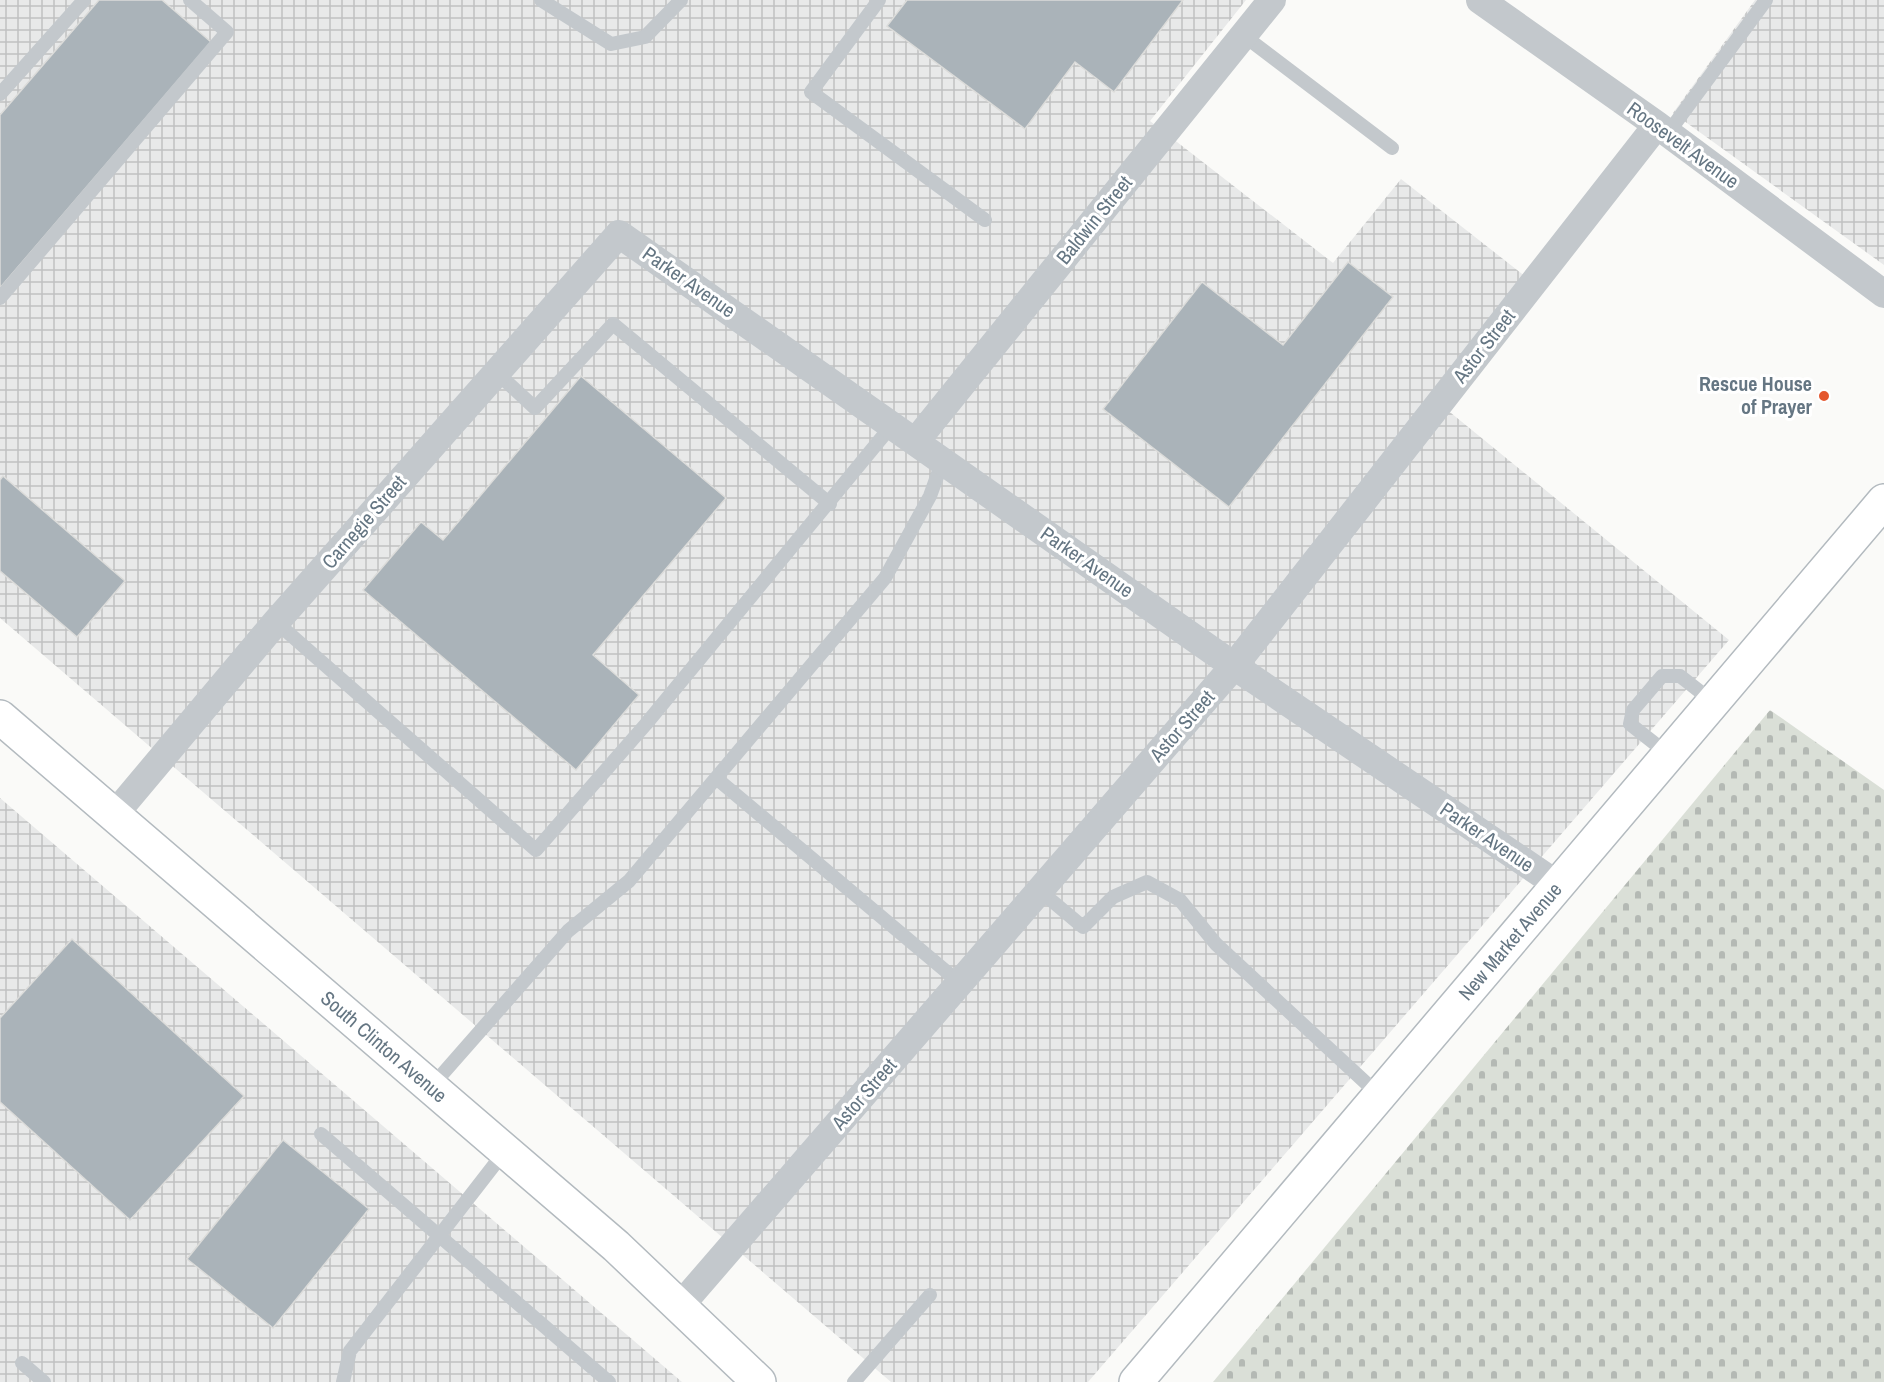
<svg xmlns="http://www.w3.org/2000/svg" width="1884" height="1382" font-family="'Archivo Narrow',sans-serif">
  <style>
    .industrial { fill: url(#industrial-grid) }
    .cemetery { fill: url(#cemetery-stones) }
    .building { fill: #aab3b9; stroke: #dcdcda; stroke-width: 1.5 }
    .lines { fill: none; stroke-linecap: round; stroke-linejoin: round }
    .secondary-casing { stroke: #b3babf; stroke-width: 36 }
    .lane { stroke: #c3c8cc; stroke-width: 14 }
    .street { stroke: #c3c8cc; stroke-width: 28 }
    .secondary { stroke: #fff; stroke-width: 33 }
    .poi-dot { fill: #e4572e; stroke: #fff; stroke-width: 2 }
    .labels { text-anchor: middle; stroke-width: 6; stroke-linejoin: round; paint-order: stroke }
    .street-label { font-size: 20px; fill: #657683; stroke: #fff }
    .poi-label { font-size: 20px; font-weight: bold; fill: #657683; stroke: #fff; text-anchor: end }
  </style>
  <defs>
    <pattern id="industrial-grid" width="8" height="8" patternUnits="userSpaceOnUse" patternTransform="scale(1.5)"><rect width="8" height="8" fill="#e8e9e9"/><path d="M0 4h8M4 0v8" fill="none" stroke="#c0c1c2"/></pattern>
    <pattern id="cemetery-stones" width="16" height="16" patternUnits="userSpaceOnUse" patternTransform="scale(1.5)"><rect width="16" height="16" fill="#dadfd7"/><path d="M2 7V4a2 2 0 0 1 4 0v3zM10 15v-3a2 2 0 0 1 4 0v3z" fill="#b4b9b4"/></pattern>
  </defs>
  <rect width="100%" height="100%" fill="#fafaf8"/>
  <path class="industrial" d="M0,0H1246L1150,121L1333,263L1401,179L1535,284L1440,404L1729,640L1088,1382H891L0,618Z
    M1755,0H1884V265L1673,113Z
    M0,798L682,1382H0Z"/>
  <path class="cemetery" d="M1770,710L1884,790V1382H1213Z"/>
  <path class="building" d="M99,0H162L211,42L0,288V115Z
    M907,0H1183L1114,92L1075,62L1025,129L887,26Z
    M1348,262L1393,297L1229,507L1103,409L1202,282L1283,345Z
    M581,376L726,498L593,655L639,695L576,770L363,590L421,522L443,540Z
    M3,476L125,581L77,637L0,571V480Z
    M72,939L244,1096L130,1220L0,1102V1018Z
    M283,1140L369,1209L273,1328L187,1259Z"/>
  <g class="lines">
    <defs>
      <g id="secondary">
        <path id="s1" d="M0,717L616,1246L759,1382"/>
        <path id="s2" d="M1136,1382L1884,501"/>
      </g>
    </defs>
    <use href="#secondary" class="secondary-casing"/>
    <path class="lane" d="M541,0L611,44L645,37L681,0
      M879,0L811,92L985,220
      M1243,35L1392,148
      M0,94L84,0
      M1668,133L1766,0
      M0,298L227,32L190,0
      M495,371L535,408L613,324L830,504
      M276,622L536,850L646,724L893,424
      M1668,754L1630,724L1633,710L1662,676H1680L1712,701
      M716,778L960,983
      M1039,890L1083,927L1113,897L1147,882L1180,900L1216,944L1379,1095
      M431,1087L568,931L629,881L885,578L930,496L943,460
      M321,1134L609,1382
      M22,1363L44,1382
      M343,1382L350,1351L505,1151
      M854,1382L930,1295"/>
    <path class="street" d="M1480,0L1657,125L1884,294
      M916,441L1272,0
      M114,815L276,622L619,234L1234,666L1558,885
      M680,1306L1234,666L1657,125"/>
    <use href="#secondary" class="secondary"/>
  </g>
  <circle class="poi-dot" cx="1824" cy="396" r="6"/>
  <g class="labels">
    <g class="street-label">
      <text transform="translate(1683 145) rotate(36)" y="7">Roosevelt Avenue</text>
      <text transform="translate(1094 220) rotate(-51)" y="7">Baldwin Street</text>
      <text transform="translate(689 282) rotate(35)" y="7">Parker Avenue</text>
      <text transform="translate(1484 346) rotate(-52)" y="7">Astor Street</text>
      <text transform="translate(364 522) rotate(-49)" y="7">Carnegie Street</text>
      <text transform="translate(1087 562) rotate(35)" y="7">Parker Avenue</text>
      <text transform="translate(1182 726) rotate(-49)" y="7">Astor Street</text>
      <text transform="translate(1487 837) rotate(34)" y="7">Parker Avenue</text>
      <text dy="7" stroke="none"><textPath href="#s2" startOffset="578">New Market Avenue</textPath></text>
      <text dy="7" stroke="none"><textPath href="#s1" startOffset="506">South Clinton Avenue</textPath></text>
      <text transform="translate(864 1094) rotate(-49)" y="7">Astor Street</text>
    </g>
    <g class="poi-label">
      <text x="1812" y="391">Rescue House<tspan x="1812" dy="23">of Prayer</tspan></text>
    </g>
  </g>
</svg>
